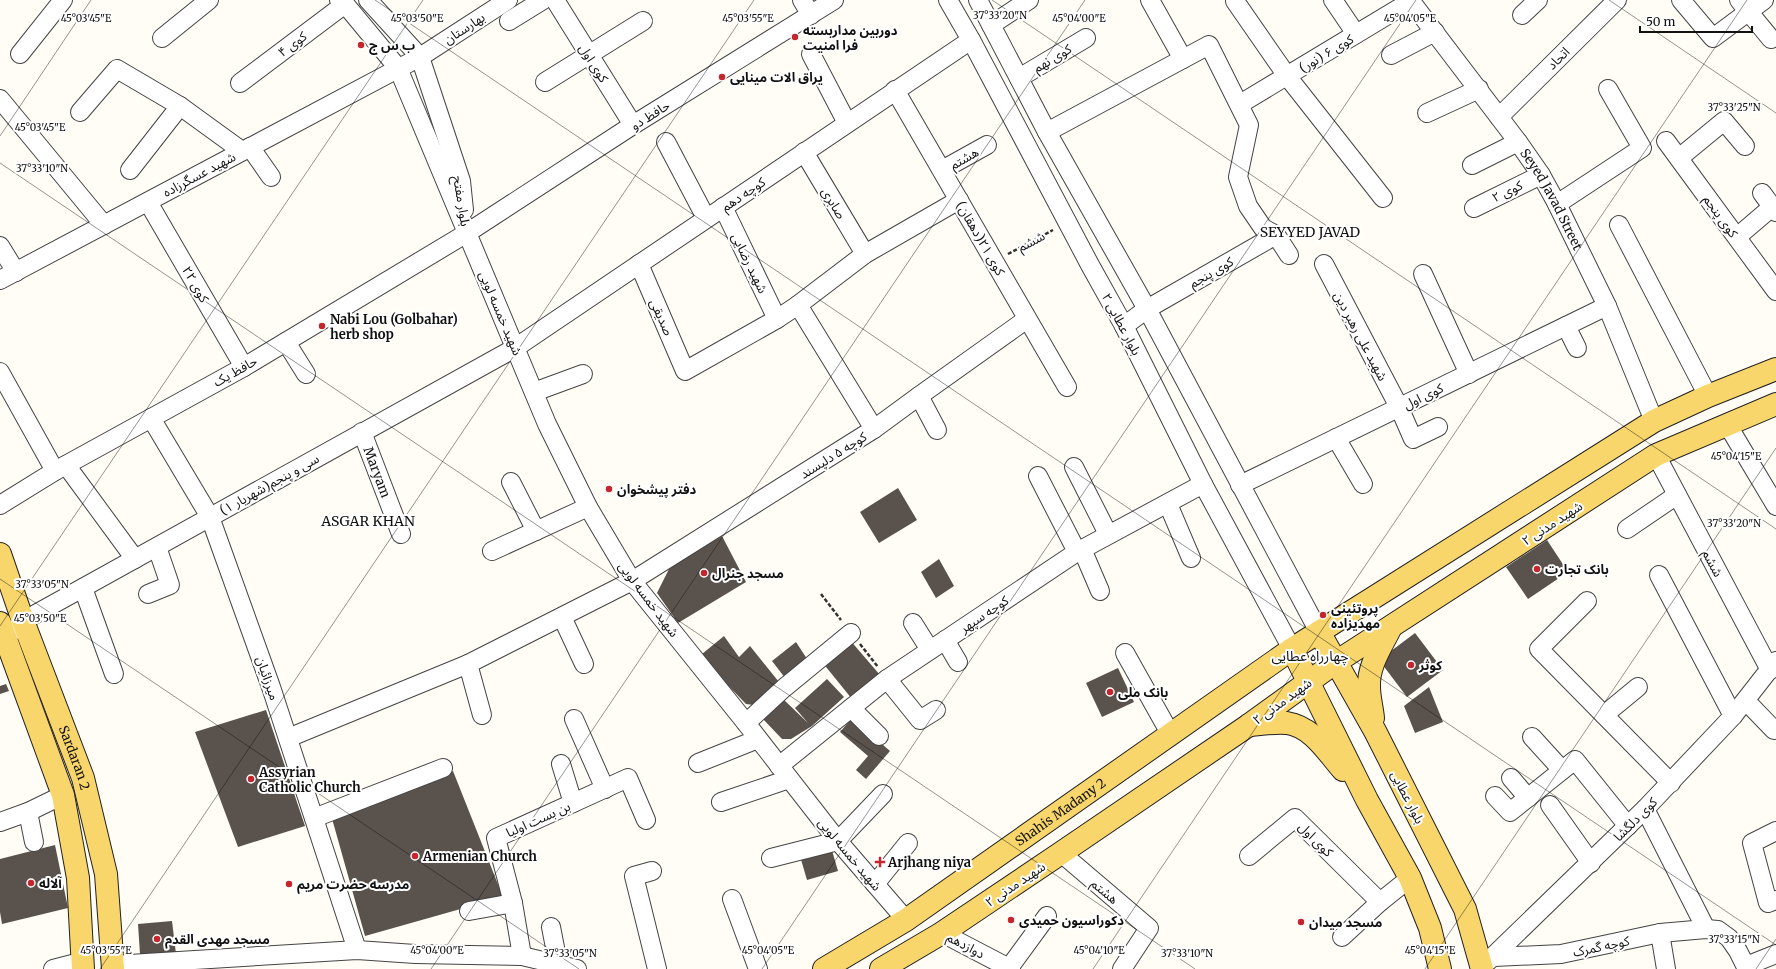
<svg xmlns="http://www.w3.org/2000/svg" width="1776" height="969" font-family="Merriweather,'Noto Sans Arabic',serif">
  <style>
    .building { fill: #5a524d }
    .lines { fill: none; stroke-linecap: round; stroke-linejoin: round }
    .minor-casing { stroke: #444; stroke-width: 20 }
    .major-casing { stroke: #222; stroke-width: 24 }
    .path { stroke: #333; stroke-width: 2.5; stroke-dasharray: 4 2; stroke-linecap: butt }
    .minor { stroke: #fff; stroke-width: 18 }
    .major { stroke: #f9d66b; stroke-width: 22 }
    .ticks { fill: none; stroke: #111; stroke-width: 1; stroke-opacity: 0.45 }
    .poi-dot { fill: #c4262e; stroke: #fff; stroke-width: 1.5 }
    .labels { text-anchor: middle; stroke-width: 4; stroke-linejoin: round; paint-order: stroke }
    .street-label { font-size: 13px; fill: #111; stroke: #fff }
    .poi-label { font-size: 13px; font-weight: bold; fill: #111; stroke: #fff; text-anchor: start }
    .neighbourhood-label { font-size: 14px; fill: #111; stroke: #fff }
    .ticks-label { font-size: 10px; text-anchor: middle; fill: #111; stroke: #fff; stroke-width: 4; stroke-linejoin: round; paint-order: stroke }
  </style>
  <rect width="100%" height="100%" fill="#fffdf5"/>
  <path class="building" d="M898,488L917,520L879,543L860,512Z
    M722,536L746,582L678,623L657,593L671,565Z
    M1547,540L1568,572L1528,599L1506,567Z
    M939,559L954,586L936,598L921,572Z
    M1415,633L1443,670L1407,697L1379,660Z
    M724,636L739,657L750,646L783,687L754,705L746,704L719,676L702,654Z
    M849,639L880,675L852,699L822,662Z
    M796,642L811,665L789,683L772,661Z
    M1118,668L1134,702L1102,717L1086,683Z
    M827,679L844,697L812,726L791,739H782L761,717L782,698L808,723L795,708Z
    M6,684L9,691L0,694V686Z
    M1429,687L1443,722L1415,733L1404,706Z
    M266,710L305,826L238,847L195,732Z
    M852,718L890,751L866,779L856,770L868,756L840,732Z
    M453,771L503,897L365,936L331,815Z
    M55,845L68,908L2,924L0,912V859Z
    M831,847L838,871L807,880L800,856Z
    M172,921L176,954H140L138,924Z"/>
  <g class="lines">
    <defs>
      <g id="minor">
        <path d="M339,0L345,4L398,68L547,424L588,507L632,581L746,723L838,841L906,920"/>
        <path d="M368,0L420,57L461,181L464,210"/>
        <path d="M555,0L633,125"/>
        <path d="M802,0L811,15"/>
        <path d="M948,0L971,40L1090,265L1124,326L1203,484L1292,649"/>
        <path d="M978,0L1047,132L1147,309L1319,632"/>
        <path d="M1150,0L1183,59"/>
        <path d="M1333,0L1356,34"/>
        <path id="s1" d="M1410,0L1518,142L1541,175L1557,204L1607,306L1654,421"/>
        <path d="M1681,0L1713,38L1764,0"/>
        <path d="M1739,0L1771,39"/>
        <path d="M1235,1L1287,76L1383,198"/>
        <path d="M1522,15L1538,0"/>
        <path d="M509,21L543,0"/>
        <path d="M991,25L1029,0"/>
        <path d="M162,38L209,0"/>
        <path d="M20,54L63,0"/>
        <path d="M811,54L847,123"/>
        <path d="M1391,55L1435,32"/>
        <path d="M1019,78L1086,38"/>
        <path d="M545,82L643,21"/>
        <path d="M240,83L345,4"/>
        <path d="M895,90L1067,387"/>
        <path d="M0,99L104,225"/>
        <path d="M1240,104L1411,1"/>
        <path d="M80,112L117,69L180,106L242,151"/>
        <path d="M1427,113L1479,89"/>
        <path d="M1499,117L1617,0"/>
        <path d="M1047,132L1209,45L1249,125L1238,177L1248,206L1263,228L1276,235L1289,255"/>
        <path d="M1666,141L1776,291"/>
        <path d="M666,142L706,218"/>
        <path d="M250,147L271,177"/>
        <path d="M804,152L865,254"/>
        <path d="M1679,158L1724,121L1745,146"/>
        <path d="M1472,165L1518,142"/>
        <path d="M130,170L180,106"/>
        <path d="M942,170L987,145"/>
        <path d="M1762,193L1776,212"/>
        <path d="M148,202L244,367"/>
        <path d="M1557,204L1642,148L1608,89"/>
        <path d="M723,207L777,319"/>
        <path d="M1474,208L1541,175"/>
        <path d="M1619,225L1708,396"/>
        <path d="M1737,237L1772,207"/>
        <path d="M0,246L16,272"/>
        <path d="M639,264L685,371L777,319L798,305"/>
        <path d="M1324,264L1399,407L1413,439L1438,427"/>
        <path d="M1423,274L1469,374"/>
        <path d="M0,280L420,57L508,0"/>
        <path d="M1124,326L1147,309L1276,235"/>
        <path d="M1566,326L1577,348"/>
        <path d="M286,342L306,374"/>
        <path d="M0,372L55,471"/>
        <path d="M534,392L583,374"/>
        <path d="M919,396L937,430"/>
        <path d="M151,418L210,517L271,687L357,950"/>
        <path d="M1727,424L1776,506"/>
        <path d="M874,429L798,305L865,254L959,200"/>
        <path id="s2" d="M362,432L401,534"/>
        <path d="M1336,438L1363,484"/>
        <path d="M1656,455L1770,670"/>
        <path d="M66,465L135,559"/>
        <path d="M1074,467L1108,534"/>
        <path d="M1038,476L1077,552"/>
        <path d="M511,482L536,531"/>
        <path d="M1240,485L1607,306"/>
        <path d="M1168,504L1191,558"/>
        <path d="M0,505L55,471L244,367L467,233L633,125L834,0"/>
        <path d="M1627,529L1677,495"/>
        <path d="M1082,549L1100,591"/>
        <path d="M492,551L588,507"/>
        <path d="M1659,575L1733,716"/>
        <path d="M83,588L114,674"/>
        <path d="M148,594L170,585L157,547"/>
        <path d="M1587,601L1539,649L1671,783"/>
        <path d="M562,617L584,664"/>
        <path d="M913,623L930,650"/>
        <path d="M13,631L23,621L515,348L971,40"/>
        <path d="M945,640L958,662"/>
        <path d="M1125,653L1171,735"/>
        <path d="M468,664L482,715"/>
        <path d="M887,679L920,720L936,710"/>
        <path d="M1746,701L1774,730"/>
        <path d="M851,708L879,736"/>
        <path d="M1604,715L1638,687"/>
        <path d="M574,719L605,789"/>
        <path d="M746,723L784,688L851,633"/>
        <path d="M1532,737L1562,770"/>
        <path d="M288,738L468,664L632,581L874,429L919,396L1027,319"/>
        <path d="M698,763L758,739"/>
        <path d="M561,764L573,803"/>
        <path d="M779,766L887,679L1077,552L1203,484"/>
        <path d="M1511,778L1528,798"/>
        <path d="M1495,796L1510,812L1575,760L1628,826"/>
        <path d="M721,802L789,779"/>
        <path d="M1550,805L1591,863"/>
        <path d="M1645,809L1706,929"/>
        <path d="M28,812L34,842"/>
        <path d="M314,818L443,768"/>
        <path d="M0,822L28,812L63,795"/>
        <path d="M1776,831L1752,843L1768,903L1776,900"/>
        <path d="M1061,853L1149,928L1122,969"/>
        <path d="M1249,856L1295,818L1380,902"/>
        <path d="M771,858L838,841L883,794"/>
        <path d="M652,871L634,876L657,969"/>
        <path d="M875,884L908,843"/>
        <path d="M732,899L758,969"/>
        <path d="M469,911L513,903"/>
        <path d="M551,927L558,963"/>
        <path d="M942,933L1011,969"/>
        <path d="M1660,933L1666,969"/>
        <path d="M1342,937L1380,902L1410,878"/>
        <path d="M522,956L513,903L496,838L628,778L646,820"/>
        <path d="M1494,957L1561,954L1660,933L1706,929L1718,930L1729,938L1738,951L1747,969"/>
        <path d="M113,965L357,950L415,954L522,956L577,969"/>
        <path d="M1746,966L1776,954"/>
        <path d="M1482,967L1645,809L1733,716L1776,661"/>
        <path d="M1009,968L1047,916"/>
        <path d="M53,969L84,961"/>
      </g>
      <g id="major">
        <path id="s3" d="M0,554L23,621L83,778L106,874L113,969"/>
        <path d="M0,623L63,795L78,878L83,969"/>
        <path d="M1319,632L1375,731L1465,909L1482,969"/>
        <path d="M1292,649L1367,800L1410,878L1430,928L1440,969"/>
        <path d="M1373,718C1372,708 1369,697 1369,687C1368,666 1381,647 1390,629"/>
        <path d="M1249,725C1261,724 1275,722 1287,723C1313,727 1327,752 1343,770"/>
        <path id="s4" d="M824,969L906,920L1292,649L1654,421L1708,396L1776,369"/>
        <path d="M881,969L942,933L1061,853L1249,725L1336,662L1656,455L1776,404"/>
      </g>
    </defs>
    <use href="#minor" class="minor-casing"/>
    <use href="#major" class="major-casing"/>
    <path class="path" d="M1008,254L1053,230
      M821,594L841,620
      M860,644L878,667"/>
    <use href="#minor" class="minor"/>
    <use href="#major" class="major"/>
  </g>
  <path class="ticks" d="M375,0L1776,945M992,0L1776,529M1609,0L1776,113M0,136L91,0M0,163L1195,969M0,579L579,969M0,626L423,0M100,969L754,0M431,969L1085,0M762,969L1416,0M1093,969L1747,0M1425,969L1776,448M1756,969L1776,939"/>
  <g class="poi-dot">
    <circle cx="795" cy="37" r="4"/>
    <circle cx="361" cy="45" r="4"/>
    <circle cx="722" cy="77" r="4"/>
    <circle cx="322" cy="326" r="4"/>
    <circle cx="609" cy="489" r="4"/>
    <circle cx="1537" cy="569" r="4"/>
    <circle cx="704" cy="573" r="4"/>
    <circle cx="1323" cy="615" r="4"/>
    <circle cx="1411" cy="665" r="4"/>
    <circle cx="1110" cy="692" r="4"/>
    <circle cx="251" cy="779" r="4"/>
    <circle cx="415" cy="856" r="4"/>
    <path d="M878 856h4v4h4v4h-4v4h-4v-4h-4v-4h4z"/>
    <circle cx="31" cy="883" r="4"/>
    <circle cx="289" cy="884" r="4"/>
    <circle cx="1011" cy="920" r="4"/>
    <circle cx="1301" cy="922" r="4"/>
    <circle cx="157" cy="939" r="4"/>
  </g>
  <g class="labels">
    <g class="street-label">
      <text transform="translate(464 28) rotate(-33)" y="5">بهارستان</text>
      <text transform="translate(292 44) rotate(-37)" y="5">کوی ۴</text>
      <text transform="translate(1326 53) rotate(-31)" y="5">کوی ۶ (نور)</text>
      <text transform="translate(1052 58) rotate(-31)" y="5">کوی نهم</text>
      <text transform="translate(1558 58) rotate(-45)" y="5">اتحاد</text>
      <text transform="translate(594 63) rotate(58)" y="5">کوی اول</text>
      <text transform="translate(650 115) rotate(-32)" y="5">حافظ دو</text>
      <text transform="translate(964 158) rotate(-30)" y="5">هشتم</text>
      <text transform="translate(199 174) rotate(-28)" y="5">شهید عسگرزاده</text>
      <text transform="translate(1507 191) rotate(-26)" y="5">کوی ۲</text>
      <text transform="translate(743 194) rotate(-34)" y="5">کوچه دهم</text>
      <text dy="5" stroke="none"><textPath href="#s1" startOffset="245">Seyed Javad Street</textPath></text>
      <text transform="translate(462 201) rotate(81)" y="5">بلوار مفتح</text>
      <text transform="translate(834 203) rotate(59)" y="5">صابری</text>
      <text transform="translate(1721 216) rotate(54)" y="5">کوی پنجم</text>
      <text transform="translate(981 238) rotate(60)" y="5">کوی ۲۱(دهقان)</text>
      <text transform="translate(1031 241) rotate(-28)" y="5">ششم</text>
      <text transform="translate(750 263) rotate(64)" y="5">شهید رضایی</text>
      <text transform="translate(1211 272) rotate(-30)" y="5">کوی پنجم</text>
      <text transform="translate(196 284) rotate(60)" y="5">کوی ۲۲</text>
      <text transform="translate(501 313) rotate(67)" y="5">شهید خمسه لویی</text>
      <text transform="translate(662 317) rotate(66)" y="5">صدیقی</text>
      <text transform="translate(1122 324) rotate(62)" y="5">بلوار عطایی ۲</text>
      <text transform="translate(1361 336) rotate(62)" y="5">شهید علی رهبر دین</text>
      <text transform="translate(235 371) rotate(-29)" y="5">حافظ یک</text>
      <text transform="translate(1423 396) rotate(-26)" y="5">کوی اول</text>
      <text transform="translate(833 455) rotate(-32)" y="5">کوچه ۵ دلپسند</text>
      <text dy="5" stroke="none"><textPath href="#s2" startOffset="43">Maryam</textPath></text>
      <text transform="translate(269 484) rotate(-29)" y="5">سی و پنجم(شهریار ۱)</text>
      <text transform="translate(1552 523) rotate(-33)" y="5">شهید مدنی ۲</text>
      <text transform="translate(1713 563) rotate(62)" y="5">ششم</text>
      <text transform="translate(649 599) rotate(53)" y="5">شهید خمسه لویی</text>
      <text transform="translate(984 614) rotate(-34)" y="5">کوچه سپهر</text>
      <text transform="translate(268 678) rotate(71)" y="5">میرزائیان</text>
      <text transform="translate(1282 701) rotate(-36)" y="5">شهید مدنی ۲</text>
      <text dy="5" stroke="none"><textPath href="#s3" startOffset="217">Sardaran 2</textPath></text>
      <text transform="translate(1408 797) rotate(63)" y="5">بلوار عطایی</text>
      <text dy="5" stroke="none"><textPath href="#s4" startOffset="284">Shahis Madany 2</textPath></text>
      <text transform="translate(538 819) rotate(-24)" y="5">بن بست اولیا</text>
      <text transform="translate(1635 819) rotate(-45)" y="5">کوی دلگشا</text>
      <text transform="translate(1316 839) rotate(45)" y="5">کوی اول</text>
      <text transform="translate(850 854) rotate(50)" y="5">شهید خمسه لویی</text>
      <text transform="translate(1015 884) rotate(-34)" y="5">شهید مدنی ۲</text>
      <text transform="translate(1105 891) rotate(40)" y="5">هشتم</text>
      <text transform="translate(966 945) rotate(28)" y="5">دوازدهم</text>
      <text transform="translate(1601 946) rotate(-12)" y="5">کوچه گمرک</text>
    </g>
    <g class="poi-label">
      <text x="803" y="35">دوربین مداربسته<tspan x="803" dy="15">فرا امنیت</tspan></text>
      <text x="369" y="50">ب س ج</text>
      <text x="730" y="82">یراق الات مینایی</text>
      <text x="330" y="324">Nabi Lou (Golbahar)<tspan x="330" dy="15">herb shop</tspan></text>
      <text x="617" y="494">دفتر پیشخوان</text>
      <text x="1545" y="574">بانک تجارت</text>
      <text x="712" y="578">مسجد جنرال</text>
      <text x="1331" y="613">پروتئينی<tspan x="1331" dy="15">مهديزاده</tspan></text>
      <text x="1419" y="670">کوثر</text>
      <text x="1118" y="697">بانک ملی</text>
      <text x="259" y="777">Assyrian<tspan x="259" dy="15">Catholic Church</tspan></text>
      <text x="423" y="861">Armenian Church</text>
      <text x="888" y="867">Arjhang niya</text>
      <text x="39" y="888">آلاله</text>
      <text x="297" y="889">مدرسه حضرت مریم</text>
      <text x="1019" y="925">دکوراسیون حمیدی</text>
      <text x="1309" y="927">مسجد میدان</text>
      <text x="165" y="944">مسجد مهدی القدم</text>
    </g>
    <g class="neighbourhood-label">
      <text x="1310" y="237">SEYYED JAVAD</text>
      <text x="368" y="526">ASGAR KHAN</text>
      <text x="1310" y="661">چهارراه عطایی</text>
    </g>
  </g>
  <g class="ticks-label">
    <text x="1000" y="19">37°33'20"N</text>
    <text x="86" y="22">45°03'45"E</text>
    <text x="1079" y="22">45°04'00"E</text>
    <text x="1410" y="22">45°04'05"E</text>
    <text x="417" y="22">45°03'50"E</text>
    <text x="748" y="22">45°03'55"E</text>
    <text x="1734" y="111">37°33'25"N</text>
    <text x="40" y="131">45°03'45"E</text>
    <text x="42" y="172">37°33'10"N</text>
    <text x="1736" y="460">45°04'15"E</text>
    <text x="1734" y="527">37°33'20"N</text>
    <text x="42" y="588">37°33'05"N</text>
    <text x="40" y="622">45°03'50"E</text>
    <text x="1734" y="943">37°33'15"N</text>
    <text x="106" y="954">45°03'55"E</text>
    <text x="437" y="954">45°04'00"E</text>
    <text x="768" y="954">45°04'05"E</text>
    <text x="1099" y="954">45°04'10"E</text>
    <text x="1430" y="954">45°04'15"E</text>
    <text x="570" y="957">37°33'05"N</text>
    <text x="1187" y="957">37°33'10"N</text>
  </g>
  <path d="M1640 26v6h112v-6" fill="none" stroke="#111111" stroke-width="2"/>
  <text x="1646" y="26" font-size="12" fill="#111111" stroke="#ffffff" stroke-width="3" paint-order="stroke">50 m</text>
</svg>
